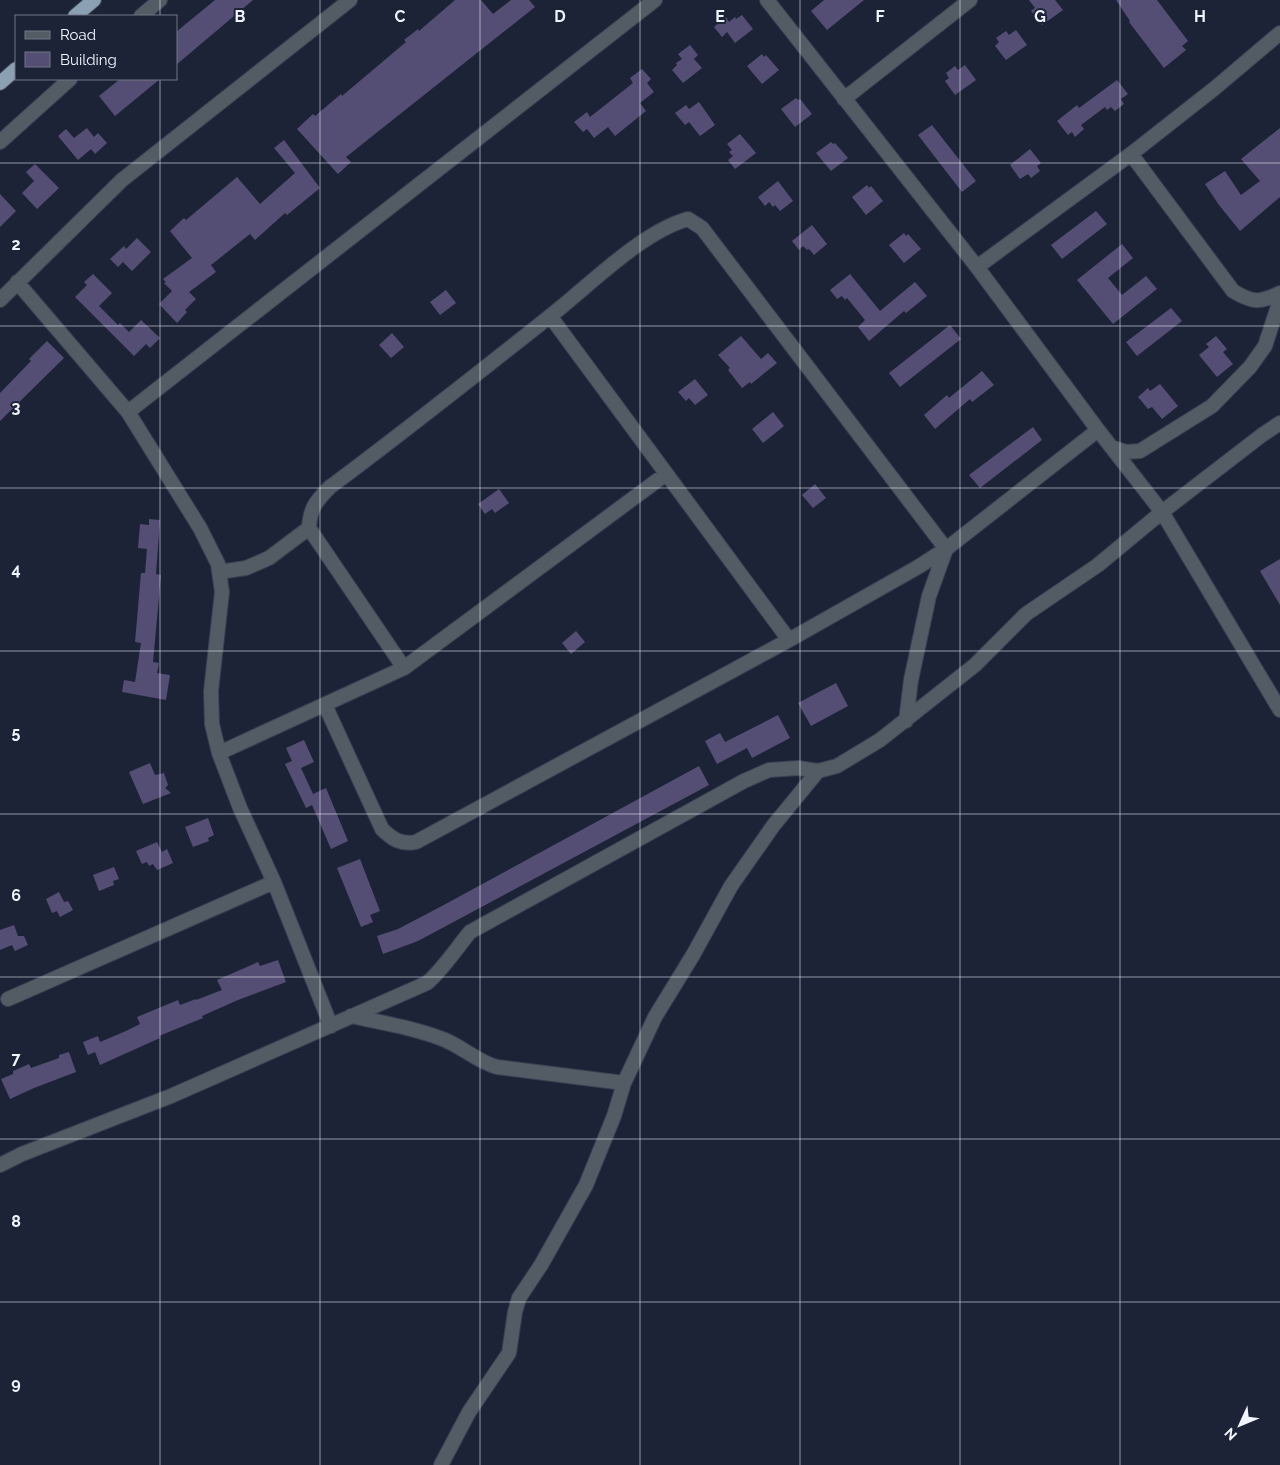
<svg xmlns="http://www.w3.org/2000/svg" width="1280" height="1465" font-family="Raleway,sans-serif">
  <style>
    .building { fill: #554e74 }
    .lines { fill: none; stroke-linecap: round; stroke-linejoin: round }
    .minor-casing { stroke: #3a4053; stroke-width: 16 }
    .trunk-casing { stroke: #3a4053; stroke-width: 16 }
    .minor { stroke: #535c65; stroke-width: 14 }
    .trunk { stroke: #8ca0b3; stroke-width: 14 }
    .grid { fill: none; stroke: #f1f4fd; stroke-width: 1; stroke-opacity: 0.55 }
    .grid-label { font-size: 16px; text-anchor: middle; font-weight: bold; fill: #f1f4fd; stroke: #1c2337; stroke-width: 4; stroke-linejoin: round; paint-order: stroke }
  </style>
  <rect width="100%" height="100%" fill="#1c2337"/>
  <path class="building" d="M215,0H253L176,65V32Z
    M455,0H481L493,14L511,0H529L535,7L346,157L351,162L338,174L297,129L313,114L315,116L341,94L342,96L406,42L404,40L418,29L419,31Z
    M824,0H864L827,30L811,11Z
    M1029,0H1055L1063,10L1042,25L1031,11L1035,8Z
    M1116,0H1157L1188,41L1182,46L1186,50L1164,68L1129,22L1130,21Z
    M742,15L753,29L735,43L727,32L722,37L714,27L726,17L729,22L735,17L736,19Z
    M1016,30L1027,45L1006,60L995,46L999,42L996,38L1006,31L1009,35Z
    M690,45L698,55L694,59L702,68L683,83L672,70L677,65L676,63L682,59L678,54Z
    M762,54L764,57L766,55L779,70L762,84L747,66Z
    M965,65L976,80L955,95L945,81L949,78L946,73L955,66L958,70Z
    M642,69L651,79L647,83L654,92L640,103L646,111L615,136L608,127L594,138L587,129L583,132L574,122L587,112L590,117L604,106L633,83L630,78Z
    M120,79H160L115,116L99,96Z
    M1117,80L1128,94L1121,99L1124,104L1115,111L1111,107L1107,110L1105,107L1081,125L1084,129L1075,137L1072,132L1068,135L1057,121L1077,105L1079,108Z
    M796,98L798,100L800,99L812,114L795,127L781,109Z
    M699,102L715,125L700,136L689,122L685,125L675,113L686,105L689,109Z
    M932,125L976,181L962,192L918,135Z
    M87,128L94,137L98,133L107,143L95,154L91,149L78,160L58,136L66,129L74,138Z
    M1280,128V197L1240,231L1219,205L1205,184L1225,171L1241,195L1260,181L1241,159Z
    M740,134L756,153L735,169L728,160L733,156L729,152L732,150L727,144Z
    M284,140L320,188L287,215L285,213L255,240L250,234L211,265L216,272L189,292L196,299L185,310L187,312L177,323L159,304L172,291L164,283L166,282L163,279L192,258L170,231L184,218L186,220L237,177L260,204L295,173L274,148Z
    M831,142L833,144L835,143L848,158L831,171L816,153Z
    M1030,149L1041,163L1037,166L1040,171L1031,178L1028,174L1020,179L1010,165Z
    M35,164L59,188L37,209L22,193L34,181L26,172Z
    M778,181L793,201L780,211L775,205L773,207L769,202L765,206L758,197Z
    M867,185L869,188L871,186L883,201L866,215L852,197Z
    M0,194L16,211L0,227Z
    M1096,211L1107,224L1062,259L1051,245Z
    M812,225L827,244L814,255L809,249L807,250L803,246L799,250L792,241Z
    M904,233L906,236L908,234L921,249L904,263L889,245Z
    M137,238L151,252L132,271L123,262L118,267L110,259L124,246L126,249Z
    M1122,244L1133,258L1108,278L1122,295L1146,276L1157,289L1113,324L1077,280Z
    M93,274L112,293L99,306L118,325L120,323L129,332L141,320L160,338L150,348L146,344L134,356L75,297L87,285L84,282Z
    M850,274L880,311L915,282L927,296L906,313L904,311L869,341L858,327L865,320L847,298L845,300L842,296L837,299L830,290Z
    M446,290L456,303L440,315L430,302Z
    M1171,308L1182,321L1137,356L1126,342Z
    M950,325L961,339L900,387L889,373Z
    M392,333L404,347L391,358L379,345Z
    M741,336L761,359L768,353L777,363L751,384L750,382L742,388L728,370L730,368L718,355Z
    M1216,336L1227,349L1223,352L1233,364L1217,377L1199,355L1209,347L1206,344Z
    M47,341L64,358L0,421V393L31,361L29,359Z
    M982,371L994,385L972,402L970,399L935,429L924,415L947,395L949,398Z
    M695,379L708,395L695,405L689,398L686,401L678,392Z
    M1160,384L1178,406L1162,419L1152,407L1148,409L1138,397L1148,388L1150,391Z
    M773,412L784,426L763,443L752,429Z
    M1033,427L1042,440L980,488L969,475Z
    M815,484L826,498L813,508L802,495Z
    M499,489L509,503L495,513L492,509L485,514L478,504Z
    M149,519L160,520L156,574L161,575L153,662L159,663L157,673L170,675L166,700L122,692L124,680L135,682L141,643L135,642L141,573H145L147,549L138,548L140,524L149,525Z
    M1280,559V605L1260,571Z
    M576,631L585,642L571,654L562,643Z
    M836,683L848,706L811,726L798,703Z
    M778,715L790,738L752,758L747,748L717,764L705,741L720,733L725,742Z
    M304,740L314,762L301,768L313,794L326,788L348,841L331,849L312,805L306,808L285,764L292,761L286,748Z
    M150,763L155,775L164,773L168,785L165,788L171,793L143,804L129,772Z
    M699,766L709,785L418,941L383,954L377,936L398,929L440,907Z
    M208,818L214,835L208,838L209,841L193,847L185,827Z
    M157,842L162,852L167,849L173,863L157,870L153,864L149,866L147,862L142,864L136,851Z
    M360,859L380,911L370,915L373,922L361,927L337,868Z
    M114,867L119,879L113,881L114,885L99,891L93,875Z
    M59,892L64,902L68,901L73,910L60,917L57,911L52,913L46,899Z
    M14,925L18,936H24L28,945L15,951L12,945L0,950V930Z
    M278,960L286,982L238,1000L202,1016L203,1018L159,1036L160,1038L100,1065L95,1052L88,1055L83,1042L98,1036L100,1042L126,1031L140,1024L137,1017L178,1000L180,1005L196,999V1000L222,990L217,980L258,962L260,966Z
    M69,1052L76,1072L34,1088L10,1099L1,1079L13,1074V1071L29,1064L31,1068L59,1058V1055Z"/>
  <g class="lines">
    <defs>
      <path id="minor" d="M767,0L977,267L1098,430L1162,512L1280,710
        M141,16L160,0
        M844,99L970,0
        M0,142L70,79
        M1131,154L1233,291C1253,303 1259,303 1280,293
        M977,267L1131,154L1215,88L1280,33
        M17,282L128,412L200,528L218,564L222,592L211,691L212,724L219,753L240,808L274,882L331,1026
        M0,300L122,180L350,0
        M550,316L789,640
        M128,412L655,0
        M1111,447L1126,452L1140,451L1212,406L1250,367L1265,346L1280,300
        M219,572L246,568L269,558L309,528
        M404,668L309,528C310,508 316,501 330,487C404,432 477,374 549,317C589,286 641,232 688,219L702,228L946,549L929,596L911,680L906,721
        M325,705L382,829C392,839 401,845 416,842L789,640L918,567L946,549L1098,430
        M219,753L404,668L666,474
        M8,999L274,882
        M351,1016C382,1023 416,1028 445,1040C464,1048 478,1062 497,1067L624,1083
        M0,1165L22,1154L171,1096L427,983C444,968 456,949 470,932L744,781L769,770L798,768L818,771L837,766L880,740L975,665L1026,614L1098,565L1162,512L1262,435L1280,423
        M441,1465L469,1412L509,1353L515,1312L519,1298L541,1265L586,1185L614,1116L624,1083L655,1017L693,955L731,886L773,826L818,771"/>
      <path id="trunk" d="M75,16L94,0
        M0,83L16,69"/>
    </defs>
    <use href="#minor" class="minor-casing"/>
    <use href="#trunk" class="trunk-casing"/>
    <use href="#minor" class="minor"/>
    <use href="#trunk" class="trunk"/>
  </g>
  <path class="grid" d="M160,0V16M320,0V1465M480,0V1465M640,0V1465M800,0V1465M960,0V1465M1120,0V1465M160,79V1465M0,163H1280M0,326H1280M0,488H1280M0,651H1280M0,814H1280M0,977H1280M0,1139H1280M0,1302H1280"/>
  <g class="grid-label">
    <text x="240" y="22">B</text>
    <text x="400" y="22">C</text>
    <text x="560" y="22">D</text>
    <text x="720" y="22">E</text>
    <text x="880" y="22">F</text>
    <text x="1040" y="22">G</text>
    <text x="1200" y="22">H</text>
    <text x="16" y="250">2</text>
    <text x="16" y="413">3</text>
    <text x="16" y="575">4</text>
    <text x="16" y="738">5</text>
    <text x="16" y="901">6</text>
    <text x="16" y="1064">7</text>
    <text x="16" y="1227">8</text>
    <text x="16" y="1389">9</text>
  </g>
  <rect x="15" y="15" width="162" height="65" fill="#1c2337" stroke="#717786"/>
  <rect x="25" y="31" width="25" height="8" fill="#535c65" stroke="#717786"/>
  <text x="60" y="40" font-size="15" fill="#f1f4fd">Road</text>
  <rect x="25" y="52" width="25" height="15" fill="#554e74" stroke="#717786"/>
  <text x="60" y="65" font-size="15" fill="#f1f4fd">Building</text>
  <g transform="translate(1240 1425) rotate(226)" stroke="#1c2337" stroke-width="4" paint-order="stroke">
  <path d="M0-4L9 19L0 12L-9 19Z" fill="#f1f4fd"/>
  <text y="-8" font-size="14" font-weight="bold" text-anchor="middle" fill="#f1f4fd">N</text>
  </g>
</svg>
